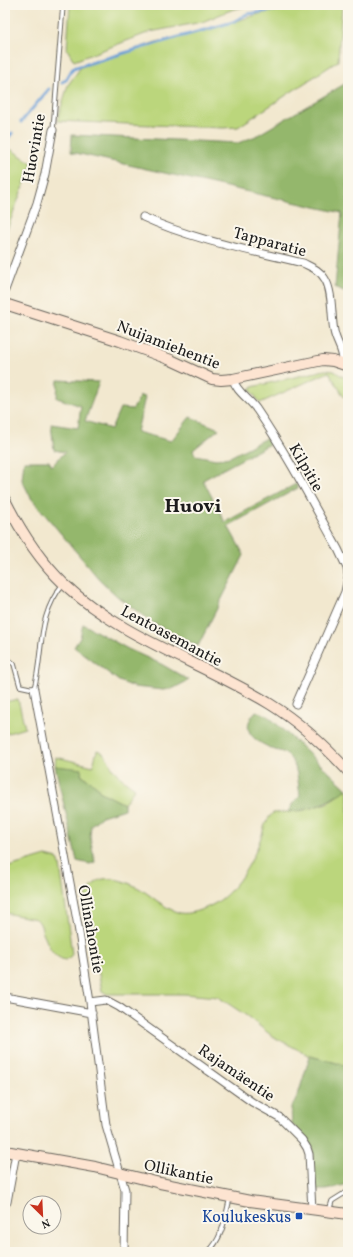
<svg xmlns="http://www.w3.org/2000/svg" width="353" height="1257" font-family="Vollkorn,serif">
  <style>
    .green { fill: #bbd67c; stroke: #6c794c }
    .forest { fill: #94b76c; stroke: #586a44 }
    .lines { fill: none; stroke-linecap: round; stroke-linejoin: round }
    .stream { stroke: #6b9fd7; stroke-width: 3 }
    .lane-casing { stroke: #67635b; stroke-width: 5.5 }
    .street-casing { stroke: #67635b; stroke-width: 9 }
    .secondary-casing { stroke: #67635b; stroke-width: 12 }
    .lane { stroke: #fff; stroke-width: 3.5 }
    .street { stroke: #fff; stroke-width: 7 }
    .secondary { stroke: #fde4d1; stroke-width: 10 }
    .transit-dot { fill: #1a4fb4; stroke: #fbf7ec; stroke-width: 1.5 }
    .labels { text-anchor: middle; stroke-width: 4; stroke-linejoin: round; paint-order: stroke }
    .street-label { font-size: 16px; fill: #1c1c1c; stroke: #fbf7ec }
    .transit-label { font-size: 16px; fill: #164399; stroke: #fbf7ec; text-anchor: end }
    .district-label { font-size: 20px; font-weight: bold; fill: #1c1c1c; stroke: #fbf7ec }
  </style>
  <rect width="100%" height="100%" fill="#fbf7ec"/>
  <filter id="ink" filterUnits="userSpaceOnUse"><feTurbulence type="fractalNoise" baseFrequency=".025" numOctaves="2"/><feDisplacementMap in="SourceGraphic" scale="8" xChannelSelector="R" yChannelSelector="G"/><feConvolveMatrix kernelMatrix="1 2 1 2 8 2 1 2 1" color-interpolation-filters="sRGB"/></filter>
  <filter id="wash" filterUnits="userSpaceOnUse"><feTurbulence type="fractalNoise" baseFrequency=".012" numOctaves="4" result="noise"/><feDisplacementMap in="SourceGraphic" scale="16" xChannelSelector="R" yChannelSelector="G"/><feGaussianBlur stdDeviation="0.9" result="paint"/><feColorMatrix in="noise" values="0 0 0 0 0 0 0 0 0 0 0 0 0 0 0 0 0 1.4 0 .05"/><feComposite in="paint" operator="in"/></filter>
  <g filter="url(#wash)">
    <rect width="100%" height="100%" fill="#f2e8cf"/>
    <path class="green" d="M70,5H252L231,10L202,22L150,32L74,61L67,49Z
      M304,5H342L338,61L238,127L223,128L57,121L68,85L81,67L156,42L212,29L259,14Z
      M5,147H7L32,163L5,235Z
      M325,370L334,371L348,380V395L344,397L329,372L260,403L250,389L252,387Z
      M18,699L25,728L5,734V702Z
      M97,750C108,753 108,763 115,771C120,778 128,783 135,788L124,804L99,791L86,778L81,775L55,766L56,757L93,766Z
      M347,789L348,791V1066L310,1056L272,1036L247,1016L218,997L184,994H107L102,991L85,898C88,894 91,887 95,883C104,874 125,881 135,886C151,894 162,908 180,913C189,915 204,909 212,905C233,895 253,862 260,840C265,828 263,823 273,813L301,811L327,803Z
      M46,856L58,859L60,865L72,954L69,958L65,960C52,957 48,944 43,933C41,927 41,923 36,919L5,913V868Z"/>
    <path class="forest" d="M348,82V293L335,287L342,213L71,152L72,135L238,143L256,136Z
      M58,380L99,382L85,421L111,429L120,408L133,409L140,396L145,397L137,432L171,441L190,417L219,429L193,450L195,455L216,459L230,457L266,438L270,444L203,480L225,522L296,484L298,488L228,526L244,555L198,646L153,623L118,597L99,579L31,498L22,480L24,461H49L52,466L65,452L54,450L51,424L78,428L81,406L57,398Z
      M83,624L128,649L161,664L189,680L174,688L163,690L134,687L119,681L74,647L80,638Z
      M256,711L268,716L347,789C326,803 314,810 288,812L293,803L300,796C298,783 298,763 287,755C284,752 279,751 275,750C257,742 237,732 256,711Z
      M55,766L82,769L81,775L97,786L99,791L124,804V809L102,816L91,825L90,837L95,862L90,864L77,861Z
      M310,1056L348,1066V1184L326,1190H316L313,1175L312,1148L292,1124L291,1108L298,1095Z"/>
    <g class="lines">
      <path class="stream" d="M62,82L66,80L73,68L172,39L233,22L247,14L310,5
        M21,122L49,89
        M5,142L12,133"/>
    </g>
  </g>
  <g filter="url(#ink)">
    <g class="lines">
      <defs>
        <path id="lane" d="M53,130L63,5
          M5,657L14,664L20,686L34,689C44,652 36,617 63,584
          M329,1211L332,1201L348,1191
          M208,1252C223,1238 225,1217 230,1198"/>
        <path id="street" d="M143,217C193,240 249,250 303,263C311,267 320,270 325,279C333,292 331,316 334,331C336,343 344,350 343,363
          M5,290L37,203L45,174L53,130
          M233,379C236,392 250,399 257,410C287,454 312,502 338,549L347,568L348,575
          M34,689L78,926L90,1002L106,1125L125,1190L124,1252
          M296,704L345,592L348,578
          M5,997L92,1013
          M90,1002L106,1000L119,1007L252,1102L279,1117L302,1140L307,1148L309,1154L312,1210
          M7,1202L16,1153"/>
        <path id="secondary" d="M5,304L120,341L171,360L212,379L221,380L233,379L323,360L333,361L348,366
          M5,500C20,530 39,560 64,584C123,639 202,662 270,704C299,722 325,746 348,771
          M5,1151L95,1167L160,1183L250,1201L348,1214"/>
      </defs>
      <use href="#lane" class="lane-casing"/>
      <use href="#street" class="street-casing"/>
      <use href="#secondary" class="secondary-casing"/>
      <use href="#lane" class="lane"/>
      <use href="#street" class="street"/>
      <use href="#secondary" class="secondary"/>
    </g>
  </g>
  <rect class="transit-dot" x="295" y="1212" width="8" height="8" rx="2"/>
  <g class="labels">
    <g class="street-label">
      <text transform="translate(33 148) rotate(-80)" y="6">Huovintie</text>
      <text transform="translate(270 241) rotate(15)" y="6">Tapparatie</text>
      <text transform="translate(169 344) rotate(21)" y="6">Nuijamiehentie</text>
      <text transform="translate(307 467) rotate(60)" y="6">Kilpitie</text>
      <text transform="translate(172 635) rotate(28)" y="6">Lentoasemantie</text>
      <text transform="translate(92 929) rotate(80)" y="6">Ollinahontie</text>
      <text transform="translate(237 1072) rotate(34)" y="6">Rajamäentie</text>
      <text transform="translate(179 1171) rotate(12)" y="6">Ollikantie</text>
    </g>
    <g class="transit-label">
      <text x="291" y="1222">Koulukeskus</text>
    </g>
    <g class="district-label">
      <text x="193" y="512">Huovi</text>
    </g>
  </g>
  <rect width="353" height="1257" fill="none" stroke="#fbf7ec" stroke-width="20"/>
  <g transform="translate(42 1215) rotate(156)"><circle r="19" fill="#fbf7ec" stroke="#a29f99"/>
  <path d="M0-3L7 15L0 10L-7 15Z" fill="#c8321e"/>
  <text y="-6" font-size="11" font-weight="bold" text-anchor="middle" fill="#1c1c1c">N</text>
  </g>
</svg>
